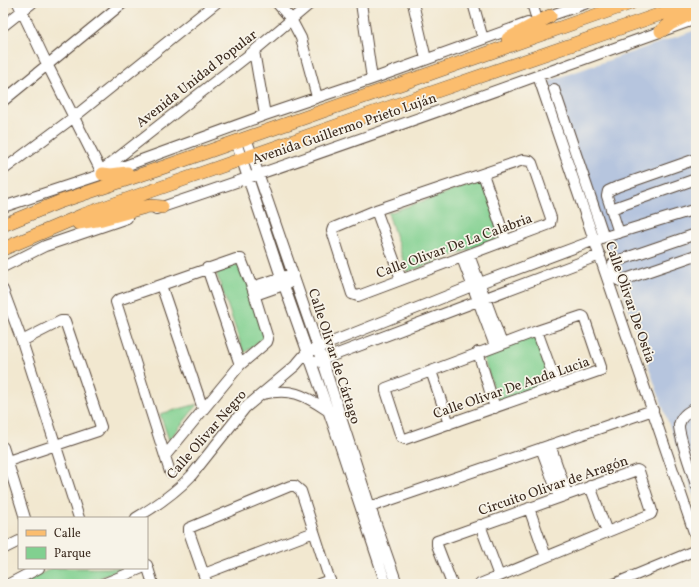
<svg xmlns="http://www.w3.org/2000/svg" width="699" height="587" font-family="Vollkorn,serif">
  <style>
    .industrial { fill: #b6c5de }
    .green { fill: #81d090; stroke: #5e7d57 }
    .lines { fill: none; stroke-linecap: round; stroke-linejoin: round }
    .minor-casing { stroke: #564639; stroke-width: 12 }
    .major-casing { stroke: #564639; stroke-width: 14 }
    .minor { stroke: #fff; stroke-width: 10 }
    .major { stroke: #fbbd6e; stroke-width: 13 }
    .labels { text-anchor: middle; stroke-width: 3.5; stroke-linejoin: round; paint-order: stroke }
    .street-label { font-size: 14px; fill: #3b2a1e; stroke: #f7f3e8 }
  </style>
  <rect width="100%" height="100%" fill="#f7f3e8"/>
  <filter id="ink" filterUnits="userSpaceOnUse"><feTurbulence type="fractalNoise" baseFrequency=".025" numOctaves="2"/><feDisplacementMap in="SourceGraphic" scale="8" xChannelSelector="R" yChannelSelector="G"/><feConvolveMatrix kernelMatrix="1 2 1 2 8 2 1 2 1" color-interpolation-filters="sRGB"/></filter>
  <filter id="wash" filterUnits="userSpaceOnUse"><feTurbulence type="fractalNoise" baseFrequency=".012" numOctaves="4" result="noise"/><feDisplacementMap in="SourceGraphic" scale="16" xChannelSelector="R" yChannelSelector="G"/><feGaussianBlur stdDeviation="0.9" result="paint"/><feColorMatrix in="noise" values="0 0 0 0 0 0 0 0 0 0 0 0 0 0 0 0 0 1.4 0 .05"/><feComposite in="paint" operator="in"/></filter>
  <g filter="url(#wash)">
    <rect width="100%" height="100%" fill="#f2e8d0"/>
    <path class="industrial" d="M696,30V502L549,81Z"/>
    <path class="green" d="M484,180L503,237L407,272L388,213Z
      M241,263L266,336L244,353L216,272Z
      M537,331L556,386L500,406L481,352Z
      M198,404L169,440L160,414Z
      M52,568H124L84,584H22Z"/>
  </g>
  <g filter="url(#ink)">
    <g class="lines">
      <defs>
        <path id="minor" d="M18,3L47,64L101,171
          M277,3L291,19L301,38L317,97
          M361,3L372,79
          M413,3L426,59
          M473,3L483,39
          M532,3L537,20
          M543,18L587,3
          M3,26L32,3
          M254,51L265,115
          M538,76L696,538
          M554,89L604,237
          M3,101L123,3
          M246,138L322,359L370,507L397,584
          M236,142L281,277L334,427L386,584
          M523,160L530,161L532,163L551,218L550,224L358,296L352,294L332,231L333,228L376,210Z
          M3,170L74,117L216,3
          M102,172L101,171L254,51L311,3
          M483,174L506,241
          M3,207L103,174L265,115L372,79L528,23
          M156,209C337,149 516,83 696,19
          M611,209L696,179
          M376,210L401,279
          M619,233L607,196L608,191L619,186L696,159
          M696,234L614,262L613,264L618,280L620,281L696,255
          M469,255L502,344
          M462,258L495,346
          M3,267L45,246L127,218
          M207,268L240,365
          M161,285L203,409
          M252,287L286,276
          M3,290L22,341L79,518
          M255,295L289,283
          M582,316L584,317L601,367V370L405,439L401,437L386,391V388L537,331Z
          M537,331L557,386
          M478,352L495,408
          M316,362L600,255
          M431,371L449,424
          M262,394C291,388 303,394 327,410
          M696,408C688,411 681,416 679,425C678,434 693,474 696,485
          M550,445L567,494
          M3,447L25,518
          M541,448L559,497
          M165,456L240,365L267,342L268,339L252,287L241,259H236L118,300L116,302L170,472
          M8,461L98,431L101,427L65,321H61L22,341
          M590,486L607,532
          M529,508L546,557
          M364,509L653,410
          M136,518C156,506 175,493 191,476L245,408L295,366L307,352L472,286L595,240L696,209
          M480,525L499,576
          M3,549L19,541
          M147,565L153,584
          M204,574L314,532
          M9,584L39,568
          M103,584L142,568
          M207,584L189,532V528L290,486H295L301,491L331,584
          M319,584L330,580
          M452,584L437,545V541L440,540L637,470L639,471L652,511L651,514L480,584
          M614,584L696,550"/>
        <path id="major" d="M661,31L670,24L696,11
          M508,39L550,16
          M103,174L111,175L127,173
          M78,223L102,219L145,207L150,206L162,207
          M3,225L59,202L164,167L631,3
          M3,249L83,215L373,113L693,3"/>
      </defs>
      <use href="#minor" class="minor-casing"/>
      <use href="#major" class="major-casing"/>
      <use href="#minor" class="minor"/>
      <use href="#major" class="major"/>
    </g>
  </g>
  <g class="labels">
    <g class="street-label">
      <text transform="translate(196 78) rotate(-38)" y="5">Avenida Unidad Popular</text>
      <text transform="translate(344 128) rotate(-19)" y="5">Avenida Guillermo Prieto Luján</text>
      <text transform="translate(454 245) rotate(-20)" y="5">Calle Olivar De La Calabria</text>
      <text transform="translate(631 302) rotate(71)" y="5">Calle Olivar De Ostia</text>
      <text transform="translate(335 356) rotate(72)" y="5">Calle Olivar de Cártago</text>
      <text transform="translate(511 387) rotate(-19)" y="5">Calle Olivar De Anda Lucia</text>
      <text transform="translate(206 434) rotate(-49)" y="5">Calle Olivar Negro</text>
      <text transform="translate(553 485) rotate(-19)" y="5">Circuito Olivar de Aragón</text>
    </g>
  </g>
  <rect width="699" height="587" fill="none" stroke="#f7f3e8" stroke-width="16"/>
  <rect x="18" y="517" width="130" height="52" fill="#f7f3e8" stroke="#aca397"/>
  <rect x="26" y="530" width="20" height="6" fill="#fbbd6e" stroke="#aca397"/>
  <text x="54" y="537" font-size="12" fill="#3b2a1e">Calle</text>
  <rect x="26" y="547" width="20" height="12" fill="#81d090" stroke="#aca397"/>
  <text x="54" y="557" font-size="12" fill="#3b2a1e">Parque</text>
</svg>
